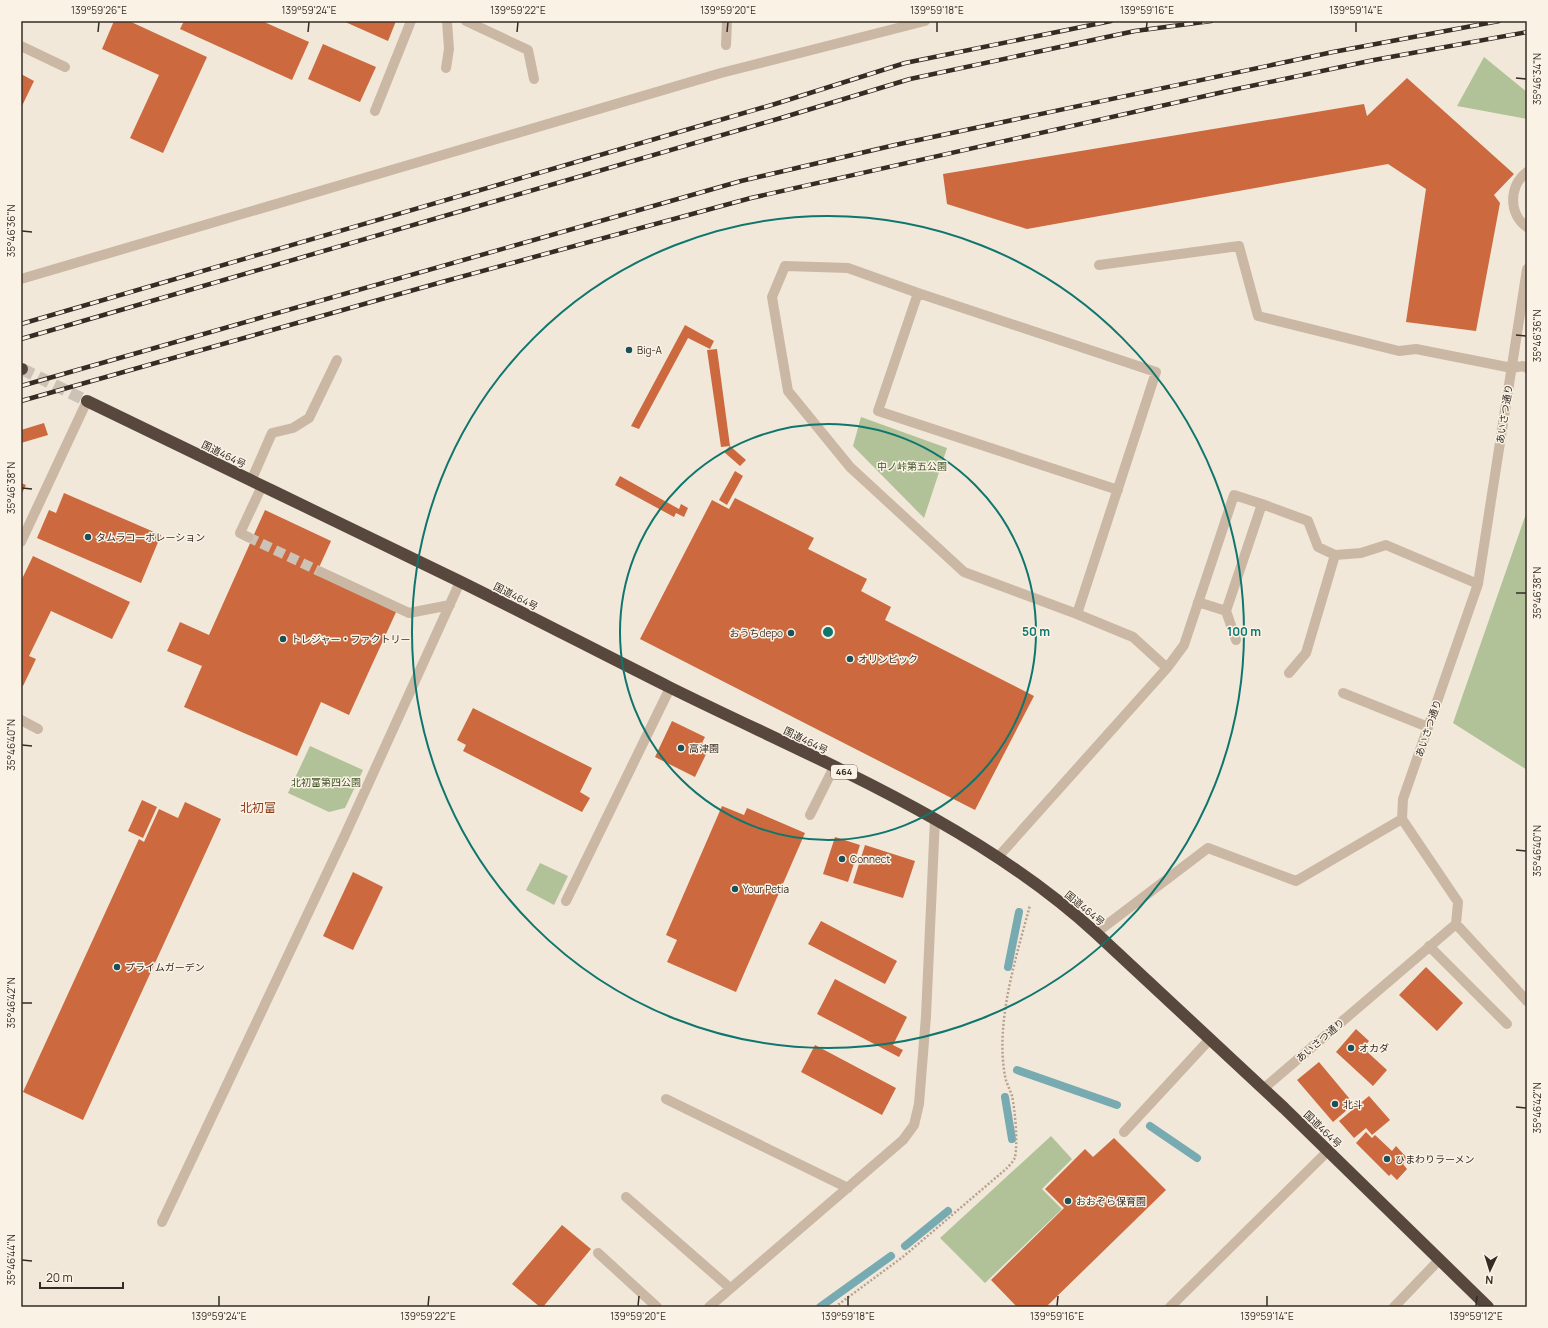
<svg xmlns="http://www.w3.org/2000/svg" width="1548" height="1328" font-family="Manrope,'Noto Sans JP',sans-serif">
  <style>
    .green { fill: #b1c298 }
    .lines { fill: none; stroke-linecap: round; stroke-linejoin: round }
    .stream { stroke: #77abb1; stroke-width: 8 }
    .building { fill: #cc693e }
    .minor-tunnel { stroke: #ccc2b5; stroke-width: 10; stroke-dasharray: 10 5; stroke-linecap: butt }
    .highway-tunnel { stroke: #ccc2b5; stroke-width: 12; stroke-dasharray: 12 6; stroke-linecap: butt }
    .path { stroke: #b7a28f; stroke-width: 2.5; stroke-dasharray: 2 2; stroke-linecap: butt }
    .minor { stroke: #cbb8a4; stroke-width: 10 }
    .highway { stroke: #57473d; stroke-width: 12 }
    .rail-casing { stroke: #362c26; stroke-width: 4.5 }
    .rail { stroke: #faf2e5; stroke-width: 3; stroke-dasharray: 9; stroke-linecap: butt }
    .ticks { fill: none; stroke: #362c26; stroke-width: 1.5 }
    .ring { fill: none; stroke: #0f766e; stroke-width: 2 }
    .poi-dot { fill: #1a5159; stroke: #faf2e5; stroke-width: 1.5 }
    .labels { text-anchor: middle; stroke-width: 3; stroke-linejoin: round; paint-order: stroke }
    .shield { fill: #faf2e5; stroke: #71675f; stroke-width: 1 }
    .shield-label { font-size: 9px; font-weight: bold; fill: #362c26 }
    .poi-label { font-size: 10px; fill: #362c26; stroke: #faf2e5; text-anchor: start }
    .street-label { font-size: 10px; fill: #362c26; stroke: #faf2e5 }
    .park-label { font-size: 10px; fill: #425529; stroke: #faf2e5 }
    .quarter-label { font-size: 12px; fill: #893c1c; stroke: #faf2e5 }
    .centre { fill: #0f766e; stroke: #faf2e5; stroke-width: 2 }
    .ring-label { font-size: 12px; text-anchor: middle; font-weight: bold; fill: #0f766e; stroke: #faf2e5; stroke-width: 3; stroke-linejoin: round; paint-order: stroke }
    .neatline { fill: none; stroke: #362c26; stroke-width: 1.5 }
    .ticks-label { font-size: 10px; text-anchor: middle; fill: #362c26 }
  </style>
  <rect width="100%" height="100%" fill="#f2e8d9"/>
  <path class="green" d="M1484,57L1527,92V119L1457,106Z
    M861,417L947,448L924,518L853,446Z
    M1527,511V770L1453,723Z
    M310,746L363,770L345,808L329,812L288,793Z
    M540,863L568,876L554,905L526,890Z
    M1051,1136L1072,1159L1042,1189L1062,1209L985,1283L940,1238Z"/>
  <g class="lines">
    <path class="stream" d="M1008,967L1019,912
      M1017,1070L1117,1105
      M1005,1097L1012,1139
      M1150,1126L1197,1158
      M905,1246L948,1211
      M820,1307L891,1256"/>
  </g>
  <path class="building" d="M114,21H129L207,57L163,153L130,138L159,75L102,49Z
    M184,21H262L309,42L292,80L180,29Z
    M343,21H396L388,41Z
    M323,44L376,67L360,102L308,79Z
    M21,74L34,81L21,108Z
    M1407,78L1514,174L1494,195L1500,203L1476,331L1406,322L1426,189L1388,164L1027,229L947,204L943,174L1364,104L1367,116Z
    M685,325L714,341L710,349L688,338L639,429L631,426Z
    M717,349L730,446L721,447L707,350Z
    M44,423L48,435L21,443V430Z
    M730,446L746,460L740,466L724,452Z
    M735,471L743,476L727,505L719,500Z
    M620,476L679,509L681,504L688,508L684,517L676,513L674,517L615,485Z
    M21,483L26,485L21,495Z
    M64,493L161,535L141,583L37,538L49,510L56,513Z
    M735,498L814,538L808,549L867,579L861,591L891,607L885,620L1034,696L975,810L640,639L712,500L729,509Z
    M265,510L331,541L316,574L397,610L349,715L321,702L297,756L184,707L202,666L167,651L180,622L209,635Z
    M33,556L130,602L112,639L51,611L29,656L36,659L23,686L21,685V581Z
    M473,708L592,768L580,792L590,798L582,812L463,751L466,745L457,740Z
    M672,721L705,737L702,743L710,746L695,777L655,757Z
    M142,800L157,807L143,838L128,831Z
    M185,802L221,819L83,1120L23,1092L139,839L144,842L159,809L178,818Z
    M722,806L744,815L747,808L805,833L736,992L667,962L677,940L666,935Z
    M835,837L860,845L848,882L823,874Z
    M865,845L915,861L903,898L853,883Z
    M353,872L383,887L353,950L323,936Z
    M821,921L897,961L885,984L808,944Z
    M1426,967L1463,1003L1437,1031L1399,995Z
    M835,979L907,1017L893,1045L903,1050L899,1057L817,1014Z
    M1356,1029L1369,1041L1363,1048L1387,1070L1373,1086L1336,1052Z
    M815,1045L896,1088L882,1115L801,1072Z
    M1319,1062L1354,1104L1333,1122L1297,1080Z
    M1369,1096L1390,1120L1372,1135L1366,1128L1354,1138L1339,1121Z
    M1366,1132L1372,1138L1375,1135L1392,1151L1396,1146L1408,1159L1403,1164L1407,1169L1397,1180L1391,1174L1389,1176L1356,1143Z
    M1114,1138L1166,1190L1046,1307H1017L991,1280L1064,1208L1045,1189L1085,1149L1093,1157Z
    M562,1225L591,1249L543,1307H540L512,1284Z"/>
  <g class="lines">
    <path class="minor-tunnel" d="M248,537L321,572"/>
    <path class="highway-tunnel" d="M22,369L87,401"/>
    <path class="path" d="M835,1307L904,1256L1006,1169C1009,1166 1014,1161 1015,1157C1018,1144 1015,1109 1012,1096C1010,1089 1006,1083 1005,1076C995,1022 1016,958 1030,905"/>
    <path class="minor" d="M466,21L528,50L534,79
      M726,45L727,21
      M21,46L65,67
      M446,68L449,49L447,21
      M375,111L411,21
      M1527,172C1509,185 1508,214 1527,227
      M1099,265L1239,246L1258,316L1399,351L1416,349L1512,368L1523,366L1527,368
      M21,279L721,73L925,21
      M918,293L878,411L1118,490
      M251,481L272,433L293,428L309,418L337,360
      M248,537L240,533L262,486
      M21,542L87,401
      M321,572L409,613L450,605
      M1198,602L1226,611
      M1077,614L1156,372L918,293L848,268L785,266L772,297L788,391L850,467L964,572L1077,614L1133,637L1167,668
      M1236,640L1226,611L1262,504L1308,521L1318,547L1335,555L1361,553L1386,545L1478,584
      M1289,673L1306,653L1335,555
      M1343,693L1428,727
      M21,720L38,729
      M810,815L834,767
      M998,857L1167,668L1184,645L1234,495L1262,504
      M566,901L670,688
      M1456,924L1527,1001
      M1096,933L1208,848L1296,881L1402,819
      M1429,946L1507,1024
      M1263,1089L1456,924L1458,902L1402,819L1403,799L1478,584L1527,269
      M666,1099L848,1188
      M1124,1132L1210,1039
      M626,1197L730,1288
      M162,1222L345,835L460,582
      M598,1253L657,1307
      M709,1307L903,1140L914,1125L919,1104L926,1016L935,819
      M1170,1307L1328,1151
      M1394,1307L1440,1259"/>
    <path class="highway" d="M21,369H22
      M87,401C211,462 335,520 459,581C530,616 599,652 669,687C816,760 973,821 1096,933L1284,1108L1488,1307"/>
    <defs>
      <path id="rail" d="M21,324L775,104L905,63L1111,21
        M21,339L781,118L910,79L1135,31L1211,21
        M21,386L741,181L895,145L1333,52L1499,21
        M21,401L442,282L751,198L1232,90L1374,60L1527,32"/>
    </defs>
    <use href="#rail" class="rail-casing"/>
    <use href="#rail" class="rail"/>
  </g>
  <path class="ticks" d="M98,32L99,22M308,32L309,22M517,32L518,22M727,32L728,22M937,32V22M1146,32L1147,22M1356,32V22M1516,78L1526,79M22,231L32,232M1516,335L1526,336M22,488L32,489M1516,593H1526M22,745L32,746M1516,850L1526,851M22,1003H32M1516,1107L1526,1108M22,1260L32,1261M219,1306V1296M428,1306L429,1296M638,1306L639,1296M848,1306V1296M1057,1306L1058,1296M1267,1306V1296M1476,1306L1477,1296"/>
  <g class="ring">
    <circle cx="828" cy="632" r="208"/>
    <circle cx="828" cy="632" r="416"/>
  </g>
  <g class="poi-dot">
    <circle cx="629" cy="350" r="4"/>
    <circle cx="88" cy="537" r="4"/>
    <circle cx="791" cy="633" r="4"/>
    <circle cx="283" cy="639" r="4"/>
    <circle cx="850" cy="659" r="4"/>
    <circle cx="681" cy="748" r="4"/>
    <circle cx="842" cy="859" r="4"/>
    <circle cx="735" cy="889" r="4"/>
    <circle cx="117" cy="967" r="4"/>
    <circle cx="1351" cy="1048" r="4"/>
    <circle cx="1335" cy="1104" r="4"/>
    <circle cx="1387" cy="1159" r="4"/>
    <circle cx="1068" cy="1201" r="4"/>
  </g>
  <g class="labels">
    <rect class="shield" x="831" y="765" width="26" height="14" rx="3"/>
    <g class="shield-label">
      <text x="844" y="775">464</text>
    </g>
    <g class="poi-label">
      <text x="637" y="354">Big-A</text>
      <text x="96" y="541">タムラコーポレーション</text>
      <text x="783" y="637" text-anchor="end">おうちdepo</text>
      <text x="291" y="643">トレジャー・ファクトリー</text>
      <text x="858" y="663">オリンピック</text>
      <text x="689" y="752">高津園</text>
      <text x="850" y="863">Connect</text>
      <text x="743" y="893">Your Petia</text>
      <text x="125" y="971">プライムガーデン</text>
      <text x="1359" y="1052">オカダ</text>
      <text x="1343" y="1108">北斗</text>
      <text x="1395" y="1163">ひまわりラーメン</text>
      <text x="1076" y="1205">おおぞら保育園</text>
    </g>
    <g class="street-label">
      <text transform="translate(1504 414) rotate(-81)" y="4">あいさつ通り</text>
      <text transform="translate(224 454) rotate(26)" y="4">国道464号</text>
      <text transform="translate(516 596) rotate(27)" y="4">国道464号</text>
      <text transform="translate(1428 728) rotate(-71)" y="4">あいさつ通り</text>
      <text transform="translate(806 740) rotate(26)" y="4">国道464号</text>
      <text transform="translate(1085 908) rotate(40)" y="4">国道464号</text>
      <text transform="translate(1320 1040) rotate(-41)" y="4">あいさつ通り</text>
      <text transform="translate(1323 1129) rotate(44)" y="4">国道464号</text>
    </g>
    <g class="park-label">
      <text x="912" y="470">中ノ峠第五公園</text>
      <text x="326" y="786">北初富第四公園</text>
    </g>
    <g class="quarter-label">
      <text x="258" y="812">北初富</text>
    </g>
  </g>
  <circle cx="828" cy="632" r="6" class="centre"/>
  <g class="ring-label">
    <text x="1036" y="636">50 m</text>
    <text x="1244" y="636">100 m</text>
  </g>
  <rect width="1548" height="1328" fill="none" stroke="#faf2e5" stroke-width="44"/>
  <g transform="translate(1490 1270) rotate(184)" stroke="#faf2e5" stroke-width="3" paint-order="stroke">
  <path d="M0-3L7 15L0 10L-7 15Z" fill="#362c26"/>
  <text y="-6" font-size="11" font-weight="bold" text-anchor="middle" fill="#362c26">N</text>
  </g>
  <path d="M40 1282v6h83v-6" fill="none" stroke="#362c26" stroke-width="2"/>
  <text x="46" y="1282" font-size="12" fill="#362c26" stroke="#faf2e5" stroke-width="3" paint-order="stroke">20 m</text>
  <rect x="22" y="22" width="1504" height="1284" class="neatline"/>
  <g class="ticks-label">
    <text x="99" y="14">139°59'26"E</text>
    <text x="309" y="14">139°59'24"E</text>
    <text x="518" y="14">139°59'22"E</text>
    <text x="728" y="14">139°59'20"E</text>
    <text x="937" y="14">139°59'18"E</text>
    <text x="1147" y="14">139°59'16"E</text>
    <text x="1356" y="14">139°59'14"E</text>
    <text transform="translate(1537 79) rotate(-90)" y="4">35°46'34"N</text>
    <text transform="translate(11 231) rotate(-90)" y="4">35°46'36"N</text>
    <text transform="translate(1537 336) rotate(-90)" y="4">35°46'36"N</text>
    <text transform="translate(11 488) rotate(-90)" y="4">35°46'38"N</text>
    <text transform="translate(1537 593) rotate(-90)" y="4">35°46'38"N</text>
    <text transform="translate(11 745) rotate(-90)" y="4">35°46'40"N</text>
    <text transform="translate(1537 851) rotate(-90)" y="4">35°46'40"N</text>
    <text transform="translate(11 1003) rotate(-90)" y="4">35°46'42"N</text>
    <text transform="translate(1537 1108) rotate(-90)" y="4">35°46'42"N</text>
    <text transform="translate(11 1260) rotate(-90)" y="4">35°46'44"N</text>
    <text x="219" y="1320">139°59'24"E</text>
    <text x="428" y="1320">139°59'22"E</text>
    <text x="638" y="1320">139°59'20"E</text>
    <text x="848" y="1320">139°59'18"E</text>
    <text x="1057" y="1320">139°59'16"E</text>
    <text x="1267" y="1320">139°59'14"E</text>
    <text x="1476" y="1320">139°59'12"E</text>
  </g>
</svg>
